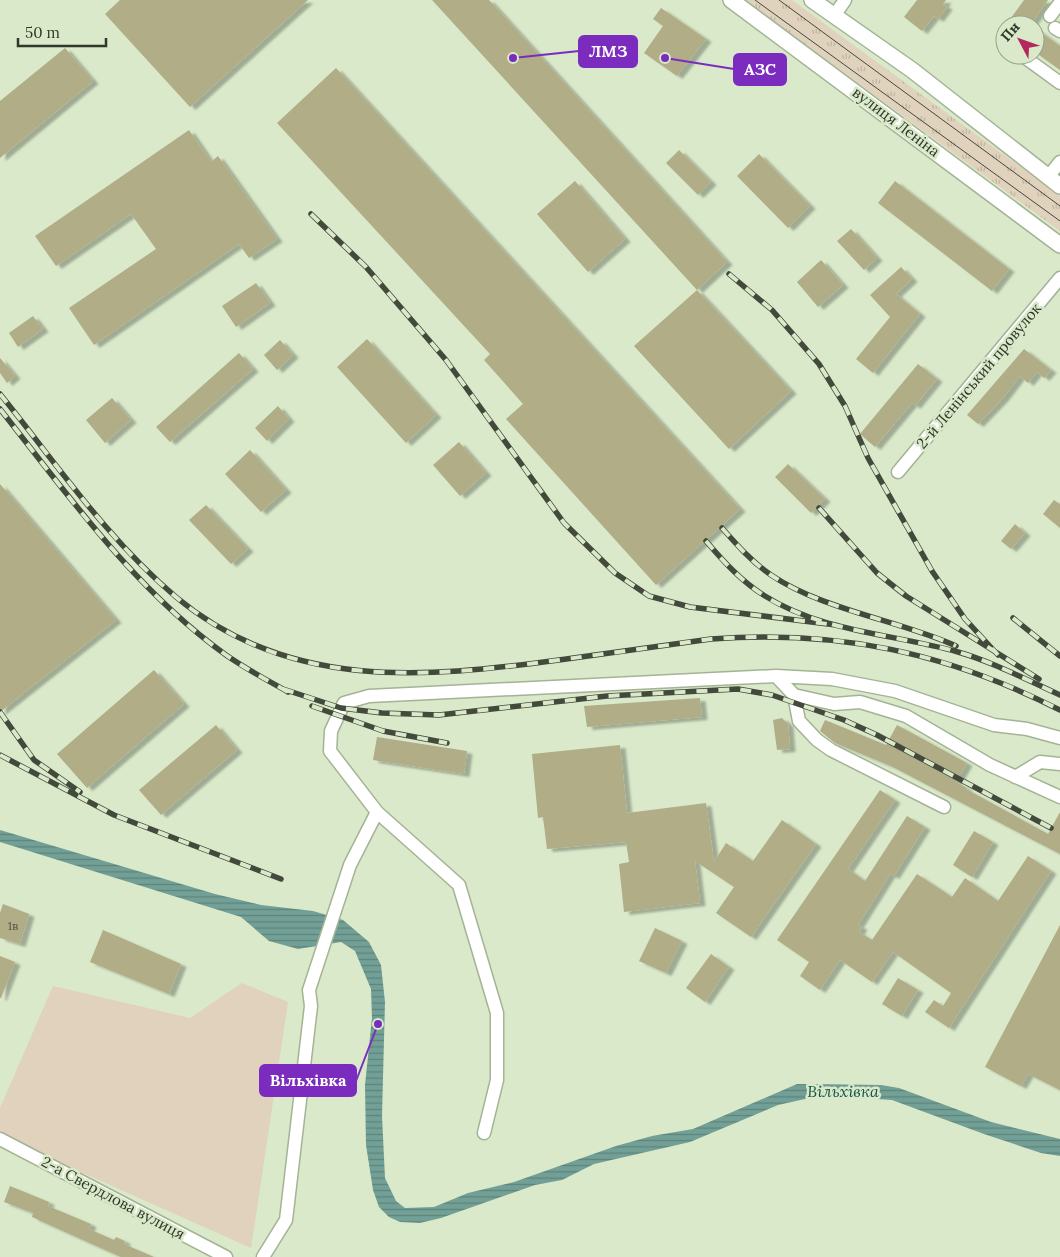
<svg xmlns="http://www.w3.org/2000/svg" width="1060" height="1257" font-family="Lora,serif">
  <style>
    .grass { fill: url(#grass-tufts) }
    .park { fill: #e0d2bc }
    .water { fill: url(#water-rules) }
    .building { fill: #b0ad87; filter: url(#shadow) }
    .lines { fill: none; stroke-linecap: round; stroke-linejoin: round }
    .minor-casing { stroke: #a4b395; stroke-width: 15 }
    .major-casing { stroke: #a4b395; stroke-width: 18 }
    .minor { stroke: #fff; stroke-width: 12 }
    .major { stroke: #fff; stroke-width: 15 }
    .tram { stroke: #434a3b; stroke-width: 1 }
    .rail-casing { stroke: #434a3b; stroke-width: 5.5 }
    .rail { stroke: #d9e9c9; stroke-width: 4; stroke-dasharray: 11; stroke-linecap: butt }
    .labels { text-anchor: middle; stroke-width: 5; stroke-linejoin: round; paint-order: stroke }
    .number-label { font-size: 12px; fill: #515441 }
    .street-label { font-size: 15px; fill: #31372a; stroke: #d9e9c9 }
    .water-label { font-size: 16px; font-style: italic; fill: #14544a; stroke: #d9e9c9 }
    .leader { fill: none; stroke: #7b2cbf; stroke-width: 2 }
    .callout-dot { fill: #7b2cbf; stroke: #d9e9c9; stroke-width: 2 }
    .callout { fill: #7b2cbf; stroke: #7b2cbf; stroke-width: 2 }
    .callout-label { font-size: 16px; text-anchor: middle; font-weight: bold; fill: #fff }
  </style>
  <defs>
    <pattern id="grass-tufts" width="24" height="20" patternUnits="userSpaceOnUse" patternTransform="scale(1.25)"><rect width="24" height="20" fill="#e0d2bc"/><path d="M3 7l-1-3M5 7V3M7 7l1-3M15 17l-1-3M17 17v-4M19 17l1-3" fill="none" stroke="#c1b5a2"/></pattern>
    <pattern id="water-rules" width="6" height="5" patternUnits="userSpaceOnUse" patternTransform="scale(1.25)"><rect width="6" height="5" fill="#72a096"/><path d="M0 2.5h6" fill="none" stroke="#5e837b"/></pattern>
    <filter id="shadow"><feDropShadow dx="5.5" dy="3" stdDeviation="1" flood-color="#0004"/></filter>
  </defs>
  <rect width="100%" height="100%" fill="#d9e9c9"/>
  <path class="grass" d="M745,0H792L1060,196V231Z"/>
  <path class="park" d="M242,983L288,1002L251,1248L0,1136V1108L53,986L190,1018Z"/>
  <path class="water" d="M0,830L215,894L261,905L313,911L343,920L369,942L381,965L385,1002L382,1116L385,1178L396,1201L405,1208L434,1207L468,1193L514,1182L616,1146L652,1136L693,1129L797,1084L881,1085L899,1088L991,1122L1060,1139V1156L1041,1153L984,1134L892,1100L829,1096L805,1099L778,1105L690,1142L594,1164L562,1180L535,1185L441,1218L420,1223L400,1222L389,1217L379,1207L373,1190L366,1145L365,1085L372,1018L371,989L355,951L341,942L298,949L269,941L241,917L0,842Z"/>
  <path class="building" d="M120,0H308L190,107L105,14Z
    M432,0H489L727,262L697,290Z
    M917,0H946L943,4L947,7L938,19L934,16L922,31L904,17Z
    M1024,0H1048L1030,25H1006Z
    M661,8L706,39L677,76L644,53L663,26L653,19Z
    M1035,28L1060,46V70L1035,52Z
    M65,48L93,81L0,158V101Z
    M336,68L740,509L656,585L506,419L523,404L484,360L490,354L277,123Z
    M189,130L211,162L218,156L277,239L249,258L239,244L94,345L69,308L156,249L131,214L56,266L35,236Z
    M679,150L711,182L698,195L666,163Z
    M759,154L810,206L788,228L737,176Z
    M575,181L625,239L588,272L537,214Z
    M895,181L1009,269L992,291L878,203Z
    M851,229L877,258L864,270L837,241Z
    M821,260L843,285L818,307L797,282Z
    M901,267L912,279L896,294L920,314L873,373L856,359L890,317L870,295Z
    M256,283L270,303L236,327L222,306Z
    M697,290L791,391L729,449L634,346Z
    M33,316L43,329L18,347L9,333Z
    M367,339L436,415L406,443L337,367Z
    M280,340L293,355L277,370L264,355Z
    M1024,349L1051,370L1044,378L1037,372L1028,383L1020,376L1003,398L978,424L967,415Z
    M239,353L253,369L170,442L156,427Z
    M0,358L15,376L7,383L0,373Z
    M918,364L937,379L915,406L912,403L875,447L860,434Z
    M112,398L131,420L105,443L86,420Z
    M278,406L289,419L267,441L255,428Z
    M459,442L486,473L460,496L433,465Z
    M250,450L286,490L261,512L225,474Z
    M788,464L825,499L811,513L775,477Z
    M0,484L116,620L0,712Z
    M1054,500L1060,504V528L1043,514Z
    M206,505L248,549L231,564L189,520Z
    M1015,524L1025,533L1011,549L1001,541Z
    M154,670L184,704L87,788L57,754Z
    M700,698L702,717L587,727L584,706Z
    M782,718L788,724L790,749L777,750L773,720Z
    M825,720L886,745L897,725L967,763L956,782L967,788L966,789L1048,834L1060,812V854L891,766L835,743L820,731Z
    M216,725L237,750L161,815L139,790Z
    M377,737L467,751L464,774L373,760Z
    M620,745L627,813L706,803L714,862L726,843L753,861L782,820L816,844L751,937L716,913L734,887L695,861L700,903L624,912L619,864L629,862L626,842L547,849L543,817L538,818L532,754Z
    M880,790L895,800L848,869L865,881L907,816L925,827L894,876L890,874L858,925L862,927L859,932L872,940L917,874L952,897L965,878L998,901L1028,856L1051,871L949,1028L925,1012L934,1000L943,1006L951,993L893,952L872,982L840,960L820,990L800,976L809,962L777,940Z
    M974,831L993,842L972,877L953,865Z
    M3,904L29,914L20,944L0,938V913Z
    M1060,925V1090L1028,1074L1021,1086L985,1067Z
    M655,928L682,941L666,973L639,961Z
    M103,930L181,964L169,994L90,962Z
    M711,954L729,967L705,1002L686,988Z
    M0,956L15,962L1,998H0Z
    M898,978L918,990L902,1016L882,1004Z
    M10,1186L49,1202L48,1206L91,1224L89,1229L114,1240L116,1237L125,1241L124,1244L154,1257H121L32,1217L33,1213L4,1202Z"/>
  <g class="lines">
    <defs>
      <path id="minor" d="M834,16L845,0
        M1050,16L1060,3
        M1055,28L1060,31
        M1023,56L1060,83
        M1048,177L1060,162
        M898,472L1060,278
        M776,676L832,679L895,691L994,725L1027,729L1060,738
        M794,695L834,704L860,702L906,716L990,765L1060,797
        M1015,777L1040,762L1060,764
        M377,812L459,885L497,1013V1080L484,1133
        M0,1139L226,1257
        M263,1257L286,1220L311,1006L309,990L350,865L377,812L330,751L331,731L344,703L369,696L776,676L794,695L799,721L817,740L831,750L944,807"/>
      <path id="major" d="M731,0L1060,245
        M812,0L912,70L1060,186"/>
    </defs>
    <use href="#minor" class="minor-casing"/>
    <use href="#major" class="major-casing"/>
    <use href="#minor" class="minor"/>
    <use href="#major" class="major"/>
    <path class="tram" d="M755,0L1060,221
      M779,0L1060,206"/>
    <defs>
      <path id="rail" d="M311,214L366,267L446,360L564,523L615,573L649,596L690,607L836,625
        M729,274L772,310L819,364L845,406L868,458L932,571L965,619L998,655
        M0,394C56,463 107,539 176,597C289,691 424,678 559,660C610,653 661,646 711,639C840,630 945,652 1060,710
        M0,409C68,495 135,590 226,655C246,669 267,680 288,692
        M819,508L877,573L906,596L1039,679
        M722,528C737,545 752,562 771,575C823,610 898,620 956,646
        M706,541C723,561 742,582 765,596C822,632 894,634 958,652C993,662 1027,680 1060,695
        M1013,618L1060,656
        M283,689L341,708L382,713L439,715L607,696L738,689L772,695L844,720L877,735L1051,828
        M312,706L383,731L447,743
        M0,712L34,760L80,792
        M0,755L114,815L281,879"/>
    </defs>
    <use href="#rail" class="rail-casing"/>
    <use href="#rail" class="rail"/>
  </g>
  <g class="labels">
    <g class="number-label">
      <text x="13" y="930">1в</text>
    </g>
    <g class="street-label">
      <text transform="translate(896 122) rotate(37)" y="5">вулиця Леніна</text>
      <text transform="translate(979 376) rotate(-50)" y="5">2-й Ленінський провулок</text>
      <text transform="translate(113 1198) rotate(28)" y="5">2-а Свердлова вулиця</text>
    </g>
    <g class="water-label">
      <text x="843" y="1097">Вільхівка</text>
    </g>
  </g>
  <path class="leader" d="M513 58L579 51M665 58L734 69M378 1024L356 1081"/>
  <g class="callout-dot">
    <circle cx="513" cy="58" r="5"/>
    <circle cx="665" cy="58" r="5"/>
    <circle cx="378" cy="1024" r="5"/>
  </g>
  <g class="callout">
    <rect x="579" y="36" width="58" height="31" rx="5"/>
    <rect x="734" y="54" width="52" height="31" rx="5"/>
    <rect x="260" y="1065" width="96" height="31" rx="5"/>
  </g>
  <g class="callout-label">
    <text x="608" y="57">ЛМЗ</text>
    <text x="760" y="75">АЗС</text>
    <text x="308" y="1086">Вільхівка</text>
  </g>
  <g transform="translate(1020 40) rotate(311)"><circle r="24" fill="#d9e9c9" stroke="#96a289"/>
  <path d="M0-4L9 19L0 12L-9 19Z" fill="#b5285d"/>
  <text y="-8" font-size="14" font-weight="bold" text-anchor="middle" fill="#31372a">Пн</text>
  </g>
  <path d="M18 38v8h88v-8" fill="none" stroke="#31372a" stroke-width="2.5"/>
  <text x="25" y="38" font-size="15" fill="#31372a" stroke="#d9e9c9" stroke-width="4" paint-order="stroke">50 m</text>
</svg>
